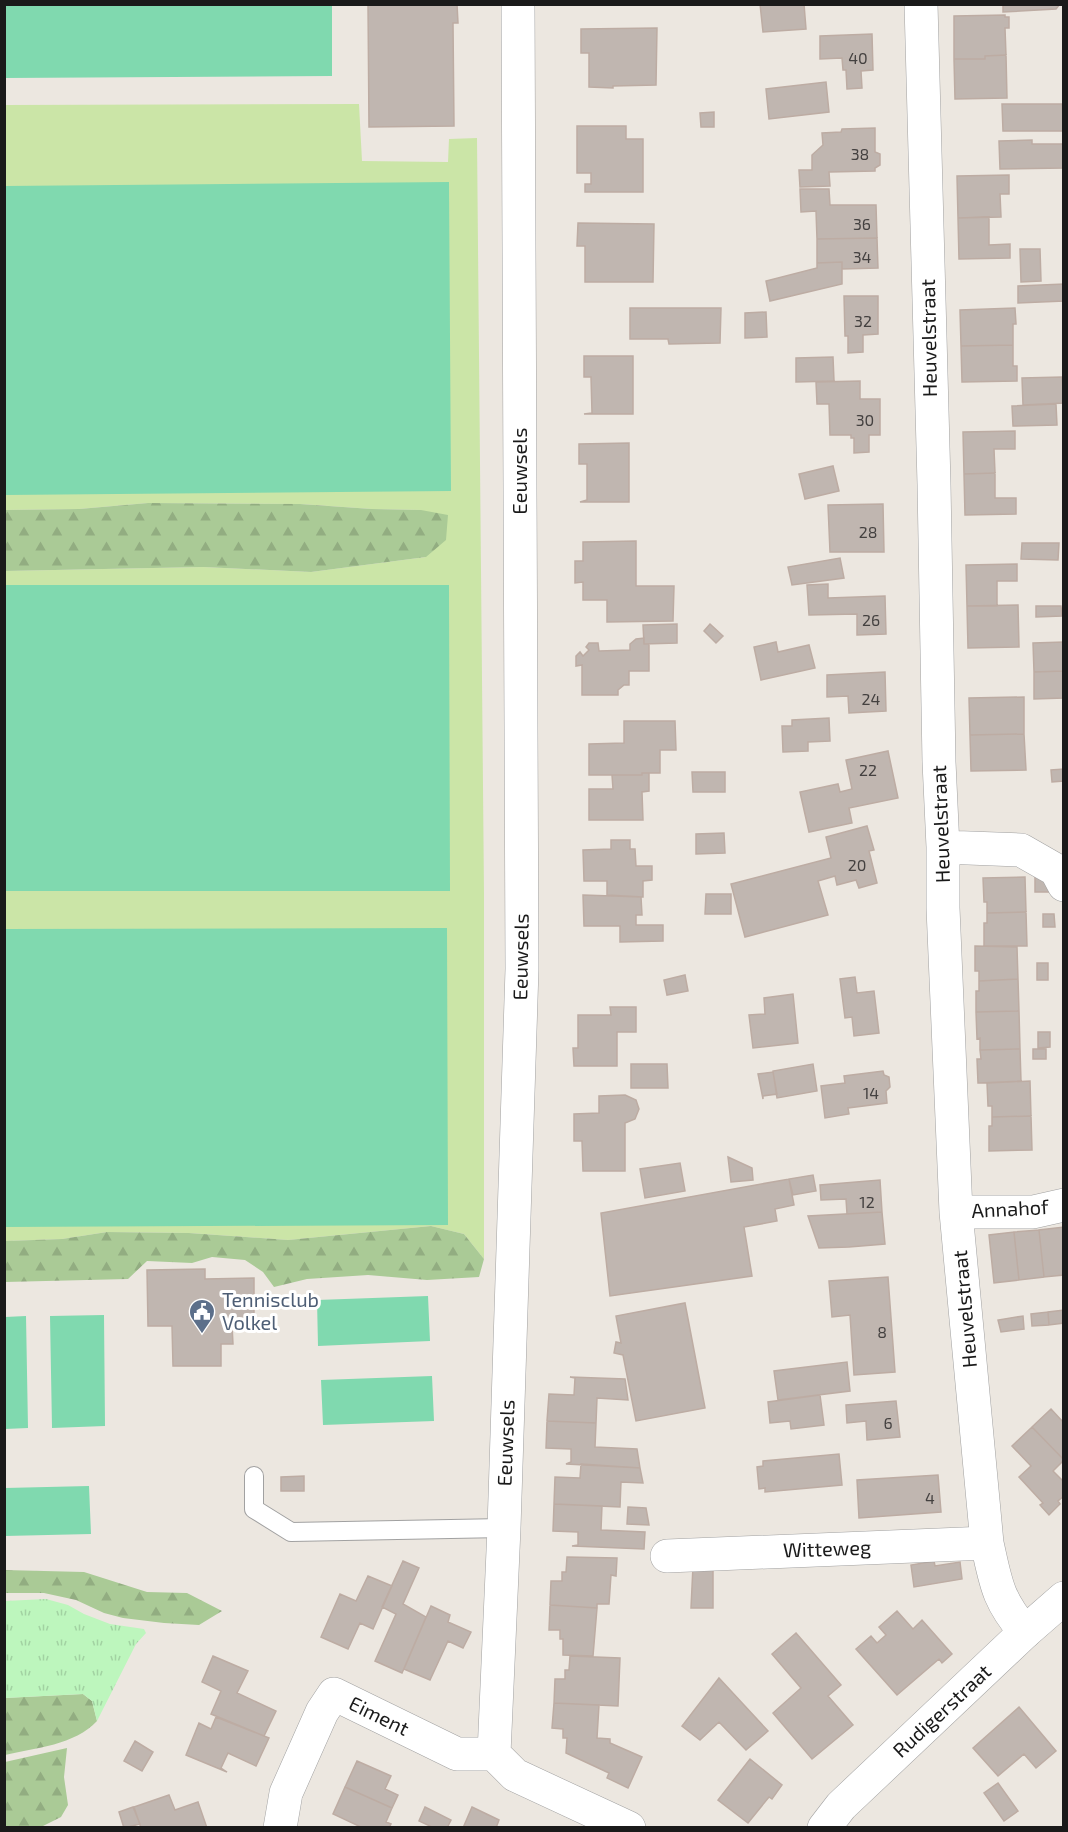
<svg xmlns="http://www.w3.org/2000/svg" width="1068" height="1832" font-family="'Exo 2',sans-serif">
  <style>
    .grass { fill: #cbe5a7 }
    .forest { fill: url(#forest-firs) }
    .park { fill: url(#park-tufts) }
    .pitch { fill: #80d9af }
    .building { fill: #c0b6b0; stroke: #bdaca3; stroke-width: 1.5 }
    .lines { fill: none; stroke-linecap: round; stroke-linejoin: round }
    .service-casing { stroke: #a1a1a1; stroke-width: 20 }
    .minor-casing { stroke: #a1a1a1; stroke-width: 34 }
    .tertiary-casing { stroke: #a1a1a1; stroke-width: 34 }
    .service { stroke: #fff; stroke-width: 18 }
    .minor { stroke: #fff; stroke-width: 33 }
    .tertiary { stroke: #fff; stroke-width: 33 }
    .labels { text-anchor: middle; stroke-width: 6; stroke-linejoin: round; paint-order: stroke }
    .number-label { font-size: 16px; fill: #444140 }
    .street-label { font-size: 20px; fill: #1a1a1a; stroke: #fff }
    .service-label { font-size: 20px; fill: #4e5e75; stroke: #fff; text-anchor: start }
  </style>
  <defs>
    <pattern id="forest-firs" width="22" height="20" patternUnits="userSpaceOnUse" patternTransform="scale(1.5)"><rect width="22" height="20" fill="#aaca96"/><path d="M5 1l3.5 6h-7zM16 11l3.5 6h-7z" fill="#92ad81"/></pattern>
    <pattern id="park-tufts" width="24" height="20" patternUnits="userSpaceOnUse" patternTransform="scale(1.5)"><rect width="24" height="20" fill="#bdf6bd"/><path d="M3 7l-1-3M5 7V3M7 7l1-3M15 17l-1-3M17 17v-4M19 17l1-3" fill="none" stroke="#a2d2a2"/></pattern>
  </defs>
  <rect width="100%" height="100%" fill="#ece7e0"/>
  <path class="grass" d="M359,104L362,161L448,162L449,139L477,138L484,894V1259L464,1234L431,1226L288,1240L189,1233L107,1232L62,1239L5,1241V571L203,567L311,572L426,557L421,510L372,509L300,504L148,503L79,509L5,510V105Z"/>
  <path class="forest" d="M148,503L300,504L372,509L421,510L448,515L446,540L426,557L311,572L203,567L5,571V510L79,509Z
    M431,1226L464,1234L484,1259L479,1277L427,1280L368,1275L307,1279L274,1287L263,1272L245,1260L212,1257L192,1263L147,1261L128,1279L5,1282V1241L62,1239L107,1232L189,1233L288,1240Z
    M4,1570L84,1572L147,1592L187,1593L222,1611L199,1625L164,1623L123,1618L104,1613L76,1600L44,1593H5Z
    M83,1694L92,1701L97,1721C75,1745 35,1748 5,1755L4,1698Z
    M67,1748L64,1777L68,1805L61,1817L41,1827H5V1762Z"/>
  <path class="park" d="M46,1599L68,1605L84,1614L110,1624L144,1629L146,1633L136,1644L97,1721L92,1701L83,1694L5,1698V1601Z"/>
  <path class="pitch" d="M4,5H332V76L5,78Z
    M449,182L451,491L5,495V186Z
    M5,585H449L450,891H5Z
    M447,928L448,1225L5,1227V929Z
    M428,1296L430,1341L318,1346L317,1300Z
    M104,1315L105,1426L52,1428L50,1316Z
    M26,1316L28,1428L5,1429V1317Z
    M432,1376L434,1421L323,1425L321,1380Z
    M89,1486L91,1534L5,1536V1488Z"/>
  <path class="building" d="M368,4H457L458,23H453L454,126L369,127Z
    M760,4H804L806,29L763,32Z
    M1003,4H1060L1056,9L1003,12Z
    M1005,15V17H1009V28H1005L1006,55L985,56V59H954V16Z
    M657,28L656,85L613,86V88L589,87V53H581V29Z
    M872,34L873,70L861,71L862,88L847,89L846,70H843L842,58L820,59V36Z
    M1006,55L1007,98L955,99L954,59H985V56Z
    M826,82L829,112L769,119L766,89Z
    M1002,104H1062L1064,131H1003Z
    M714,112V127H701L700,113Z
    M577,126H626V139H643V192H585V184H591V173H577Z
    M875,128V152L880,154V165L875,168V171L829,172L830,186L800,187L799,170H812V155L823,145L822,133L841,132L842,129Z
    M1032,140V144H1064V168L1000,169L999,141Z
    M1009,175V194H1000L1001,217L958,218L957,176Z
    M800,189H829L830,205H876L877,238L817,239L816,211L801,212Z
    M989,217V245L1010,244V258L959,259L958,218Z
    M578,223L654,224L653,282H585V246H577Z
    M877,238L878,268L842,269V262L817,263V239Z
    M1020,249H1040L1041,281L1021,282Z
    M842,262V284L770,301L766,281L817,268V263Z
    M1064,284V301L1018,303V286Z
    M844,296H878V334L863,335V352L848,353V336H845Z
    M630,308H721L720,343L669,344L668,339H630Z
    M1015,308L1016,324H1013V345L961,346L960,310Z
    M766,312L767,337L745,338V313Z
    M1013,345V366H1017V381L962,382L961,346Z
    M584,356H633V414H584L592,413L591,377H584Z
    M833,357L834,381L796,382V358Z
    M1062,377L1064,403L1023,405L1022,378Z
    M860,381V399H880V435H869V452L854,453V438H851V435H830L829,404H817L816,382Z
    M1056,404L1057,425L1013,426L1012,406Z
    M1015,431V449H994L995,473L964,474L963,432Z
    M629,443V502H580L587,500V464H579V444Z
    M833,466L839,491L805,499L799,474Z
    M995,473V498H1016V514L965,515L964,474Z
    M883,504L884,552H830L828,505Z
    M636,541V586H674L673,621L607,622V600H583V582L575,583V561H583V542Z
    M1022,543H1059L1058,560L1021,559Z
    M840,558L844,578L792,585L788,567Z
    M1017,564V581H997V606H967L966,565Z
    M828,584V598L885,596L886,634L857,635V614L809,615L807,585Z
    M1018,605L1019,647L968,648L967,606Z
    M1036,606H1061L1062,616L1036,617Z
    M677,624V643L644,644L643,625Z
    M710,624L723,636L716,643L704,631Z
    M644,638V644H649V671H629V685H624L618,690V695H582V665L576,666V656L580,652L583,656L589,650L586,647L589,643H598L599,651L630,650V644L636,639Z
    M776,642L778,652L809,645L815,668L761,680L754,647Z
    M1064,642V671L1034,672L1033,643Z
    M1064,671V698L1034,699V672Z
    M885,672L886,711L849,713L848,696L827,697V675Z
    M1024,697V734L970,735L969,698Z
    M829,718L830,741L808,742V751L783,752L782,726H792V720Z
    M624,721H675L676,750H660V773H642V775H589V744L624,743Z
    M1024,734L1026,770L971,771L970,735Z
    M888,751L898,798L849,808L852,823L809,832L800,792L838,784L840,792L852,789L846,760Z
    M1064,769V781L1052,782L1051,770Z
    M692,772H725V792H693Z
    M642,773H649V791L642,792L643,820H589V789H613L612,775H642Z
    M867,826L874,850L869,851L877,883L859,888L856,880L837,885L835,876L818,881L828,915L745,937L731,884L831,858L826,837Z
    M724,833L725,853L696,854V834Z
    M611,840H630V849H635L636,866H652V880L643,881V897L607,895V881H584L583,850L611,849Z
    M1025,877L1026,912L987,913V902H984L983,878Z
    M1035,877H1055V892H1035Z
    M706,894H731V914H705Z
    M583,895L641,897L642,915H636V925H663V941L620,942V926H584Z
    M1026,912L1027,946H984V923H987V913Z
    M1043,914H1054L1055,927H1043Z
    M975,946L1017,947L1018,979L979,981V971H975Z
    M1037,963H1048V980H1037Z
    M685,975L688,991L667,995L664,980Z
    M855,977L857,993L874,991L879,1033L854,1036L852,1017L845,1018L840,979Z
    M1018,979L1019,1011L976,1012V991H979V981Z
    M793,994L798,1043L753,1048L749,1015L765,1014L764,998Z
    M610,1007H636V1032H617V1066H574L573,1048H578V1015H611Z
    M1019,1011L1020,1049L980,1050V1038L977,1039L976,1012Z
    M1038,1032H1050V1047L1038,1048Z
    M1020,1049L1021,1081L978,1083L977,1059H981L980,1050Z
    M1033,1049H1046V1059H1033Z
    M631,1064H667L668,1088H631Z
    M813,1064L817,1091L777,1098L773,1071Z
    M883,1071L884,1075L889,1077L890,1087L886,1091L887,1103L848,1108L849,1114L825,1118L821,1086L845,1083L844,1076Z
    M773,1072L777,1094L763,1096V1099L758,1074Z
    M1030,1081L1031,1116L992,1117V1106H988L987,1083Z
    M625,1095L636,1100L639,1109L635,1119L625,1123V1171H583L582,1141H574V1114L599,1113V1096Z
    M1031,1116L1032,1150L989,1151V1126H992V1117Z
    M728,1157L752,1168L753,1180L731,1182Z
    M680,1163L685,1191L645,1198L640,1169Z
    M813,1175L816,1191L793,1195L789,1179Z
    M789,1179L794,1205L775,1209L777,1221L744,1227L752,1276L610,1296L601,1213Z
    M880,1180L882,1212L847,1214L846,1199L821,1200L820,1185Z
    M882,1212L885,1244L849,1247L819,1248L808,1216Z
    M1064,1227V1275L1044,1277L1039,1230Z
    M1039,1230L1044,1277L1019,1280L1014,1232Z
    M1014,1232L1019,1280L994,1283L989,1235Z
    M205,1269V1279L254,1278V1325H232L233,1344H221V1366H173L172,1326H148L147,1270Z
    M888,1277L895,1372L854,1375L850,1315L832,1317L829,1281Z
    M685,1303L705,1408L636,1421L623,1355L614,1353L616,1342L621,1343L616,1316Z
    M1064,1310V1323L1049,1325L1048,1312Z
    M1048,1312L1049,1325L1032,1326L1031,1314Z
    M1023,1316L1024,1329L1001,1332L998,1320Z
    M847,1362L850,1391L778,1400L774,1371Z
    M570,1377L625,1379L628,1400L597,1398L596,1423L547,1421L549,1394L574,1395L575,1378Z
    M820,1395L824,1425L791,1429L790,1421L770,1423L768,1402Z
    M896,1401L900,1437L867,1440L866,1421L847,1423L846,1405Z
    M1051,1409L1064,1423V1460L1032,1427Z
    M547,1421L596,1423L595,1447L637,1449L640,1468L566,1464L571,1462V1449L546,1448Z
    M1032,1427L1064,1460L1053,1471L1064,1482V1496L1058,1501L1060,1504L1049,1515L1040,1505L1043,1503L1019,1477L1031,1466L1012,1446Z
    M839,1454L842,1485L765,1492V1488L759,1489L757,1467L763,1466V1461Z
    M581,1464L640,1468L643,1483L621,1482L620,1507L554,1504L555,1477L580,1478Z
    M938,1475L941,1512L859,1518L857,1480Z
    M304,1476V1491H281V1477Z
    M554,1504L602,1506L601,1530L645,1532L644,1549L572,1546L578,1545V1532L553,1531Z
    M628,1507L646,1508L649,1525L627,1524Z
    M567,1557L617,1558L616,1576L611,1575L609,1604H597V1608L550,1605L551,1581H562V1572H566Z
    M403,1561L419,1568L403,1604L426,1617L402,1673L375,1661L396,1614L382,1607Z
    M934,1561L935,1566L960,1562L962,1579L914,1587L911,1565Z
    M693,1566L713,1567V1608H691Z
    M368,1576L392,1586L373,1629L360,1623L348,1649L321,1637L340,1594L356,1601Z
    M550,1605L597,1608L593,1656L563,1655V1639H560V1630H549Z
    M431,1606L450,1615L448,1622L471,1632L463,1648L448,1641L430,1680L404,1669Z
    M897,1611L913,1629L922,1620L952,1654L942,1663L939,1659L897,1695L856,1649L871,1636L877,1643L886,1635L879,1627Z
    M796,1633L841,1685L828,1696L853,1725L812,1759L773,1713L801,1688L772,1654Z
    M213,1656L248,1671L237,1693L276,1711L264,1736L211,1714L221,1691L202,1682Z
    M570,1656L620,1658L618,1706L554,1703L555,1679H565V1670H569Z
    M719,1678L768,1731L746,1750L719,1722L700,1740L682,1726Z
    M554,1703L599,1705L597,1738L610,1739V1743L642,1757L628,1788L607,1778L609,1773L566,1753L567,1738H563V1729L552,1728Z
    M1019,1707L1056,1751L1036,1768L1024,1754L998,1776L973,1748Z
    M216,1717L269,1738L256,1766L228,1753L221,1768L227,1772L186,1755L199,1723L211,1729Z
    M135,1741L153,1752L142,1771L124,1761Z
    M750,1759L782,1785L772,1799L769,1797L748,1823L718,1800Z
    M357,1761L391,1776L385,1789L398,1795L392,1808L345,1787Z
    M998,1783L1018,1811L1004,1821L984,1793Z
    M345,1787L392,1808L386,1822L391,1824L389,1828H363L333,1814Z
    M169,1795L175,1810L198,1802L207,1828H141L134,1807Z
    M133,1807L140,1824L124,1828L119,1812Z
    M425,1807L451,1820L447,1828H434L419,1821Z
    M472,1807L499,1820L496,1828H463Z"/>
  <g class="lines">
    <defs>
      <path id="service" d="M254,1476V1509L291,1532L504,1528"/>
      <path id="minor" d="M518,4L522,969L504,1528L494,1754L515,1775L629,1828
        M921,4L934,484L939,762L943,847V908L956,1212L987,1543C996,1583 997,1599 1025,1632
        M943,847L1021,850L1056,870L1064,885
        M956,1212H1033L1064,1205
        M667,1556L987,1543
        M280,1828L286,1793L322,1712L334,1694L457,1754H494"/>
      <path id="tertiary" d="M824,1828L841,1806L1025,1632L1064,1598"/>
    </defs>
    <use href="#service" class="service-casing"/>
    <use href="#minor" class="minor-casing"/>
    <use href="#tertiary" class="tertiary-casing"/>
    <use href="#service" class="service"/>
    <use href="#minor" class="minor"/>
    <use href="#tertiary" class="tertiary"/>
  </g>
  <defs>
    <symbol id="civic-pin" viewBox="-11 -11 22 30"><path d="M0 17L-7.5 6A9.5 9.5 0 1 1 7.5 6Z" fill="#5c6f8a" stroke="#fff"/><path d="M-.6-6.5H3V-4.5H.6V-3L4-1V1h2V6H-6V1h2V-1L-.6-3ZM-1.2 2.5V6h2.4V2.5Z" fill="#fff"/></symbol>
  </defs>
  <g fill-rule="evenodd">
    <use href="#civic-pin" x="187" y="1297" width="30" height="40"/>
  </g>
  <g class="labels">
    <g class="number-label">
      <text x="858" y="64">40</text>
      <text x="860" y="160">38</text>
      <text x="862" y="230">36</text>
      <text x="862" y="263">34</text>
      <text x="863" y="327">32</text>
      <text x="865" y="426">30</text>
      <text x="868" y="538">28</text>
      <text x="871" y="626">26</text>
      <text x="871" y="705">24</text>
      <text x="868" y="776">22</text>
      <text x="857" y="871">20</text>
      <text x="871" y="1099">14</text>
      <text x="867" y="1208">12</text>
      <text x="882" y="1338">8</text>
      <text x="888" y="1429">6</text>
      <text x="930" y="1504">4</text>
    </g>
    <g class="street-label">
      <text transform="translate(929 338) rotate(-91)" y="7">Heuvelstraat</text>
      <text transform="translate(520 471) rotate(-90)" y="7">Eeuwsels</text>
      <text transform="translate(941 824) rotate(-92)" y="7">Heuvelstraat</text>
      <text transform="translate(521 957) rotate(-89)" y="7">Eeuwsels</text>
      <text transform="translate(1010 1209) rotate(-3)" y="7">Annahof</text>
      <text transform="translate(965 1309) rotate(-95)" y="7">Heuvelstraat</text>
      <text transform="translate(506 1443) rotate(-88)" y="7">Eeuwsels</text>
      <text transform="translate(827 1549) rotate(-2)" y="7">Witteweg</text>
      <text transform="translate(942 1711) rotate(-43)" y="7">Rudigerstraat</text>
      <text transform="translate(379 1716) rotate(26)" y="7">Eiment</text>
    </g>
    <g class="service-label">
      <text x="222" y="1307">Tennisclub<tspan x="222" dy="23">Volkel</tspan></text>
    </g>
  </g>
  <rect width="1068" height="1832" fill="none" stroke="#1a1a1a" stroke-width="12"/>
</svg>
